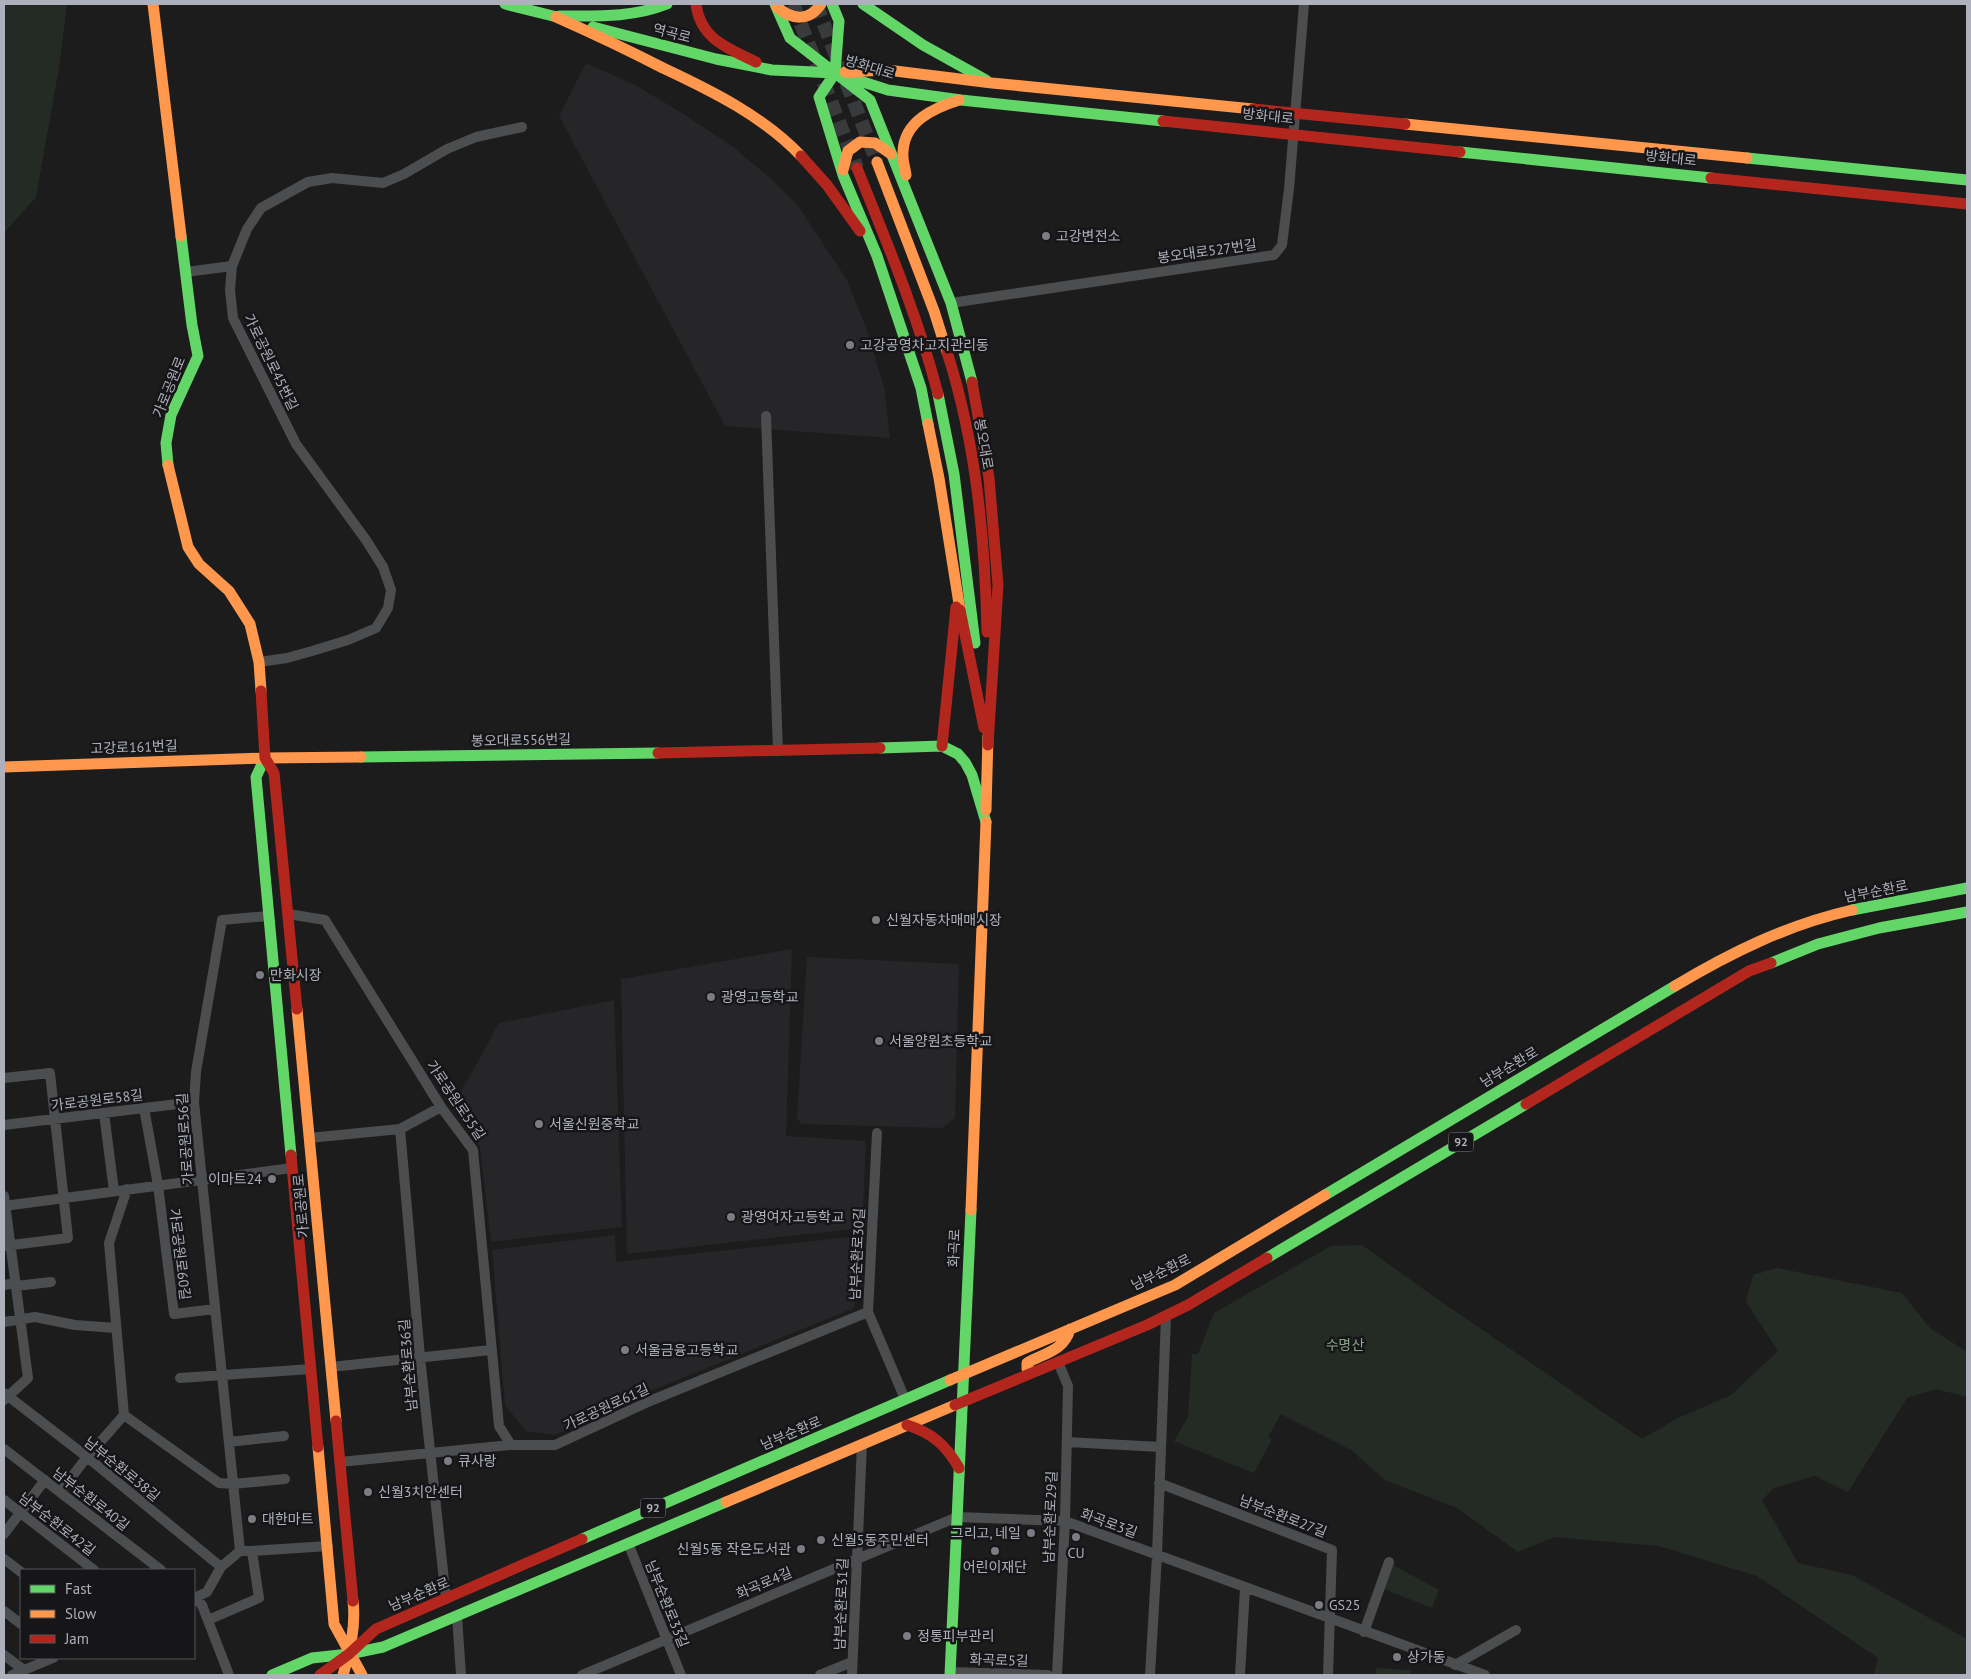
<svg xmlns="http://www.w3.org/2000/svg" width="1971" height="1679" font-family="'PT Sans','Noto Sans KR',sans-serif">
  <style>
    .built { fill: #262628 }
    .green { fill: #242b25 }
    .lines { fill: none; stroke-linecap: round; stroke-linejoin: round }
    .secondary-tunnel { stroke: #393a3c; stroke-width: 14; stroke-dasharray: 14 7; stroke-linecap: butt }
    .street { stroke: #4c4d4e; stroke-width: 10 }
    .fast { stroke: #63d668; stroke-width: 11 }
    .slow { stroke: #ff974d; stroke-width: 11 }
    .jam { stroke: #b3261e; stroke-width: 11 }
    .poi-dot { fill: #7b7d83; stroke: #161618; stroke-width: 2 }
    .labels { text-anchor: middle; stroke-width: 5; stroke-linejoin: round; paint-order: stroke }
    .shield { fill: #161618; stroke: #80828a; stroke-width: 1 }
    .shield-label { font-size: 12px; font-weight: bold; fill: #aeb1bb }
    .street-label { font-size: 14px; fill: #aeb1bb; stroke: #161618 }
    .poi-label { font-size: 14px; fill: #aeb1bb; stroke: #161618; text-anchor: start }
    .park-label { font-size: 14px; fill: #87a58c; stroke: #161618 }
  </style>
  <rect width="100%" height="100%" fill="#1c1c1c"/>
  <path class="built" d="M586,63L635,85L682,113L732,146L770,178L798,206L847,280L868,333L884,388L890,438L725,426L559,116Z
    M792,949L786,1136L866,1141L862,1228L627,1254L621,979Z
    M807,957L959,964L955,1118L942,1128L802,1124L797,1119Z
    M614,1000L622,1227L491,1242L480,1147L454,1105L499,1023Z
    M615,1235L616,1262L859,1236L854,1308L646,1393L555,1435L526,1431L505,1405L492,1250Z"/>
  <path class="green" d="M4,4H67L59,68L36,197L4,233Z
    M1362,1245L1433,1296L1642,1439L1678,1418L1731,1395L1778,1351L1746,1302L1753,1275L1777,1268L1902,1293L1930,1328L1967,1352V1397L1936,1389L1907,1398L1848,1492L1815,1476L1774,1488L1762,1500L1798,1563L1852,1575L1967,1639V1675H1874L1878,1658L1757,1576L1659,1546L1554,1537L1518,1552L1457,1508L1385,1480L1351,1450L1281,1414L1268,1437L1272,1439L1254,1473L1174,1441L1188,1417L1192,1354H1198L1214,1313L1331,1246Z
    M1393,1565L1439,1590L1432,1608L1384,1589Z
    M1376,1668L1411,1670V1675H1376Z"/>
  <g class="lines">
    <path class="secondary-tunnel" d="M793,4L857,168
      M816,4L877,162"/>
    <path class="street" d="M186,272L232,266
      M951,303L1274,255L1282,245L1289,189L1304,4
      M766,416L778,751
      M259,662L287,658L312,651L348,640L376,628L388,608L391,590L383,567L366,540L296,444L233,318L230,290L232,266L247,229L261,208L308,182L332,178L383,183L404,174L447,149L476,137L522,127
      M288,914L325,920L441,1107L473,1150L499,1426L511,1445
      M4,1078L50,1073L68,1238L4,1246
      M144,1108L158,1185L174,1314L215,1309
      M104,1113L114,1191
      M4,1125L194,1102
      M400,1129L420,1357L446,1599
      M877,1133L868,1312L905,1399
      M309,1138L400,1129L441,1107
      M127,1189L109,1243L124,1415L219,1483L233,1484L285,1479
      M4,1196L28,1378L4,1400
      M4,1206L292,1168
      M4,1285L16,1283
      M16,1286L51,1282
      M4,1322L35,1317L75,1325L116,1328
      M331,1367L491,1350
      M180,1378L311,1369
      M4,1393L87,1457L221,1567
      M229,1442L284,1436
      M1067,1442L1161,1447
      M4,1449L161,1570
      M340,1462L511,1445H555L650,1401L868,1312
      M1159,1483L1332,1550L1328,1675
      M60,1492L87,1457L124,1415
      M4,1500L94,1570
      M4,1534L45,1480
      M628,1543L681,1675
      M240,1551L194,1102L196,1072L222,920L268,916
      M4,1559L21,1572
      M194,1597L202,1605L229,1675
      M194,1598L207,1592L221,1567L240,1551H252L328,1546
      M4,1611L21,1624
      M457,1616L461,1675
      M208,1620L259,1598L252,1551
      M1364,1632L1389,1562
      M4,1655L24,1670
      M1455,1665L1516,1630
      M950,1672L1048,1675
      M12,1675L53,1658
      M582,1675L957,1517L1065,1521L1485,1675
      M820,1675L852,1662
      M852,1675L862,1444
      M1057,1675L1065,1521L1068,1386L1058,1362
      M1150,1675L1157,1555L1166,1316
      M1240,1675L1245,1588"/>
    <path class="fast" d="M505,4L565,19
      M775,4L790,38L870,100L951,303L972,382
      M832,4L839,21L835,73L819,97L843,175L877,256L921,388L928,424
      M863,4L923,45L986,80
      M559,16C596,16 632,18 667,4
      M593,27L716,59L772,70L835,73
      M835,73L888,90L961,100L1163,121
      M1460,152L1711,178
      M1747,158L1967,180
      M938,394L954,474L975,643
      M168,465L166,443L171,415L198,356L192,325L181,236
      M880,748L942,746L958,754L965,762L972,775L986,822
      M361,757L658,753
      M265,758L256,777L291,1155
      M1852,910L1967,888
      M1771,963L1818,944L1879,928L1967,912
      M1325,1195L1675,986
      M1267,1258L1526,1104
      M582,1539L950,1380
      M272,1675L312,1658L349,1654L383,1647L726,1502
      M950,1675L971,1210"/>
    <path class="slow" d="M153,4L181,236
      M777,7C792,20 809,22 821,4
      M556,17C592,33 628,50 663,68C712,91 763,116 801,156
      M845,72L887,70L992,83L1253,109
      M1405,124L1747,158
      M877,162L934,311L947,352
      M843,170L848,151L860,142L875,143L891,154
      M906,175C905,167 902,160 903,152C904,121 934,108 959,100
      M928,424L939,478L960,610
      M168,465L188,547L199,564L229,591L250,624L259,662L261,691
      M4,767L265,758L361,757
      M986,810L988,736
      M1675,986C1732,952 1787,925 1852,910
      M297,1009L336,1421
      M971,1210L986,822
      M1032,1372L1027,1369V1363C1044,1353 1064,1351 1070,1329
      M950,1380L1175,1285L1325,1195
      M318,1447L334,1624L362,1675
      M726,1502L955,1405
      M343,1675C350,1651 356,1626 353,1601"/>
    <path class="jam" d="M696,4C700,39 728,48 756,62
      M1253,109L1405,124
      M1163,121L1460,152
      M801,156L827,185L860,231
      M857,168C887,243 918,316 938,394
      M1711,178L1967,204
      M947,352C976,442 985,538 987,632
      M972,382L989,478L998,585L988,745
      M960,610L984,728
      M261,691L265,758L274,773L297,1009
      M942,746L956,607
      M658,753L880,748
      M1526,1104L1749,971L1771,963
      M291,1155L318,1447
      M955,1405L1147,1325L1188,1305L1267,1258
      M336,1421L353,1601
      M907,1425C932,1433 946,1445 959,1468
      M320,1675L349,1654L376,1629L582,1539"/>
  </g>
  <g class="poi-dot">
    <circle cx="1046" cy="236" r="5"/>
    <circle cx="850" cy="345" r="5"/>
    <circle cx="876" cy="920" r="5"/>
    <circle cx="260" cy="975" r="5"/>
    <circle cx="711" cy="997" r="5"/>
    <circle cx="879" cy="1041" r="5"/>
    <circle cx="539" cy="1124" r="5"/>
    <circle cx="272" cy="1179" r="5"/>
    <circle cx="731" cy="1217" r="5"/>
    <circle cx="625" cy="1350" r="5"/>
    <circle cx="448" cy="1461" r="5"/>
    <circle cx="368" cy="1492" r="5"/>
    <circle cx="252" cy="1519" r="5"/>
    <circle cx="1031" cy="1533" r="5"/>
    <circle cx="1076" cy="1537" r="5"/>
    <circle cx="821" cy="1540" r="5"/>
    <circle cx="801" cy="1549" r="5"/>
    <circle cx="995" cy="1551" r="5"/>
    <circle cx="1319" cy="1605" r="5"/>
    <circle cx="907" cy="1636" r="5"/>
    <circle cx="1397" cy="1657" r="5"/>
  </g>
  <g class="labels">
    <g class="shield">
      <rect x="1448.5" y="1132.5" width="25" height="19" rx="4"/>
      <rect x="640.5" y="1498.5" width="25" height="19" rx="4"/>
    </g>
    <g class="shield-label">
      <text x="1461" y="1146">92</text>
      <text x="653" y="1512">92</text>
    </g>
    <g class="street-label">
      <text transform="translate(672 33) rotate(14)" y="5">역곡로</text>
      <text transform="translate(870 67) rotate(17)" y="5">방화대로</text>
      <text transform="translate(1268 116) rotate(6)" y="5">방화대로</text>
      <text transform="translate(1671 158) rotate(6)" y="5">방화대로</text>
      <text transform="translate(1207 251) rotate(-8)" y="5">봉오대로527번길</text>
      <text transform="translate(271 362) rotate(64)" y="5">가로공원로45번길</text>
      <text transform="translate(169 387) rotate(-68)" y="5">가로공원로</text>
      <text transform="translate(984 444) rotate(80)" y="5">봉오대로</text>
      <text transform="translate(521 740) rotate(-1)" y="5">봉오대로556번길</text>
      <text transform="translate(134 747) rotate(-2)" y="5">고강로161번길</text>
      <text transform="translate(1876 891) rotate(-11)" y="5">남부순환로</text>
      <text transform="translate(1509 1067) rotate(-31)" y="5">남부순환로</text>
      <text transform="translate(97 1100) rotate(-7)" y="5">가로공원로58길</text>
      <text transform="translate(456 1100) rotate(56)" y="5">가로공원로55길</text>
      <text transform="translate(185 1139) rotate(-94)" y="5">가로공원로56길</text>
      <text transform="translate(301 1206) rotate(-95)" y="5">가로공원로</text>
      <text transform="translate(954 1248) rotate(-88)" y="5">화곡로</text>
      <text transform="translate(180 1254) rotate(83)" y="5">가로공원로60길</text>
      <text transform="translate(857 1254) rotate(-87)" y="5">남부순환로30길</text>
      <text transform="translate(1161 1272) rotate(-26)" y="5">남부순환로</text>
      <text transform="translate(408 1365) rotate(-95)" y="5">남부순환로36길</text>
      <text transform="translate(606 1407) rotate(-25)" y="5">가로공원로61길</text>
      <text transform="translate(791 1433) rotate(-23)" y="5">남부순환로</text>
      <text transform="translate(122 1469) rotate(39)" y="5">남부순환로38길</text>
      <text transform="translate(91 1499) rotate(38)" y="5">남부순환로40길</text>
      <text transform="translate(1283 1516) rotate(21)" y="5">남부순환로27길</text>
      <text transform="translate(1050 1517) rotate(-88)" y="5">남부순환로29길</text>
      <text transform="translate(1109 1523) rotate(20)" y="5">화곡로3길</text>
      <text transform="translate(57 1524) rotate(38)" y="5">남부순환로42길</text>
      <text transform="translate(764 1583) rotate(-23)" y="5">화곡로4길</text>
      <text transform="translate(419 1594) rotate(-23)" y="5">남부순환로</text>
      <text transform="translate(667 1604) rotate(68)" y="5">남부순환로33길</text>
      <text transform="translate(841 1604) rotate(-88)" y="5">남부순환로31길</text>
      <text transform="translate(999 1660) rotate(2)" y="5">화곡로5길</text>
    </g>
    <g class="poi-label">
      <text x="1056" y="241">고강변전소</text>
      <text x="860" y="350">고강공영차고지관리동</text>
      <text x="886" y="925">신월자동차매매시장</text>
      <text x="270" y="980">만화시장</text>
      <text x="721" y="1002">광영고등학교</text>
      <text x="889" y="1046">서울양원초등학교</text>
      <text x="549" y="1129">서울신원중학교</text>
      <text x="262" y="1184" text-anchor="end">이마트24</text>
      <text x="741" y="1222">광영여자고등학교</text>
      <text x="635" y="1355">서울금융고등학교</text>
      <text x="458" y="1466">큐사랑</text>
      <text x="378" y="1497">신월3치안센터</text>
      <text x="262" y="1524">대한마트</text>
      <text x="1021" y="1538" text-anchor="end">그리고, 네일</text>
      <text x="831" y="1545">신월5동주민센터</text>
      <text x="791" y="1554" text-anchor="end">신월5동 작은도서관</text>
      <text x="1076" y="1558" text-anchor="middle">CU</text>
      <text x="995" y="1572" text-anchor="middle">어린이재단</text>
      <text x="1329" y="1610">GS25</text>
      <text x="917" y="1641">정통피부관리</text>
      <text x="1407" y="1662">상가동</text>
    </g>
    <g class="park-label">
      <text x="1345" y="1350">수명산</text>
    </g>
  </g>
  <rect width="1971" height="1679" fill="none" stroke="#aeb1bb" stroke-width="10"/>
  <rect x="20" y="1569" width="175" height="90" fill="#161618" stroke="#535459"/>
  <rect x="30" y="1585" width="25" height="8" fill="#63d668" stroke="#535459"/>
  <text x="65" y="1594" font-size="15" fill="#aeb1bb">Fast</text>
  <rect x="30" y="1610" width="25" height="8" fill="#ff974d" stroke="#535459"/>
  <text x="65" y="1619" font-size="15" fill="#aeb1bb">Slow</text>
  <rect x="30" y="1635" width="25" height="8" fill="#b3261e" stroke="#535459"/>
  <text x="65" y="1644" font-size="15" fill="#aeb1bb">Jam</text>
</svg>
